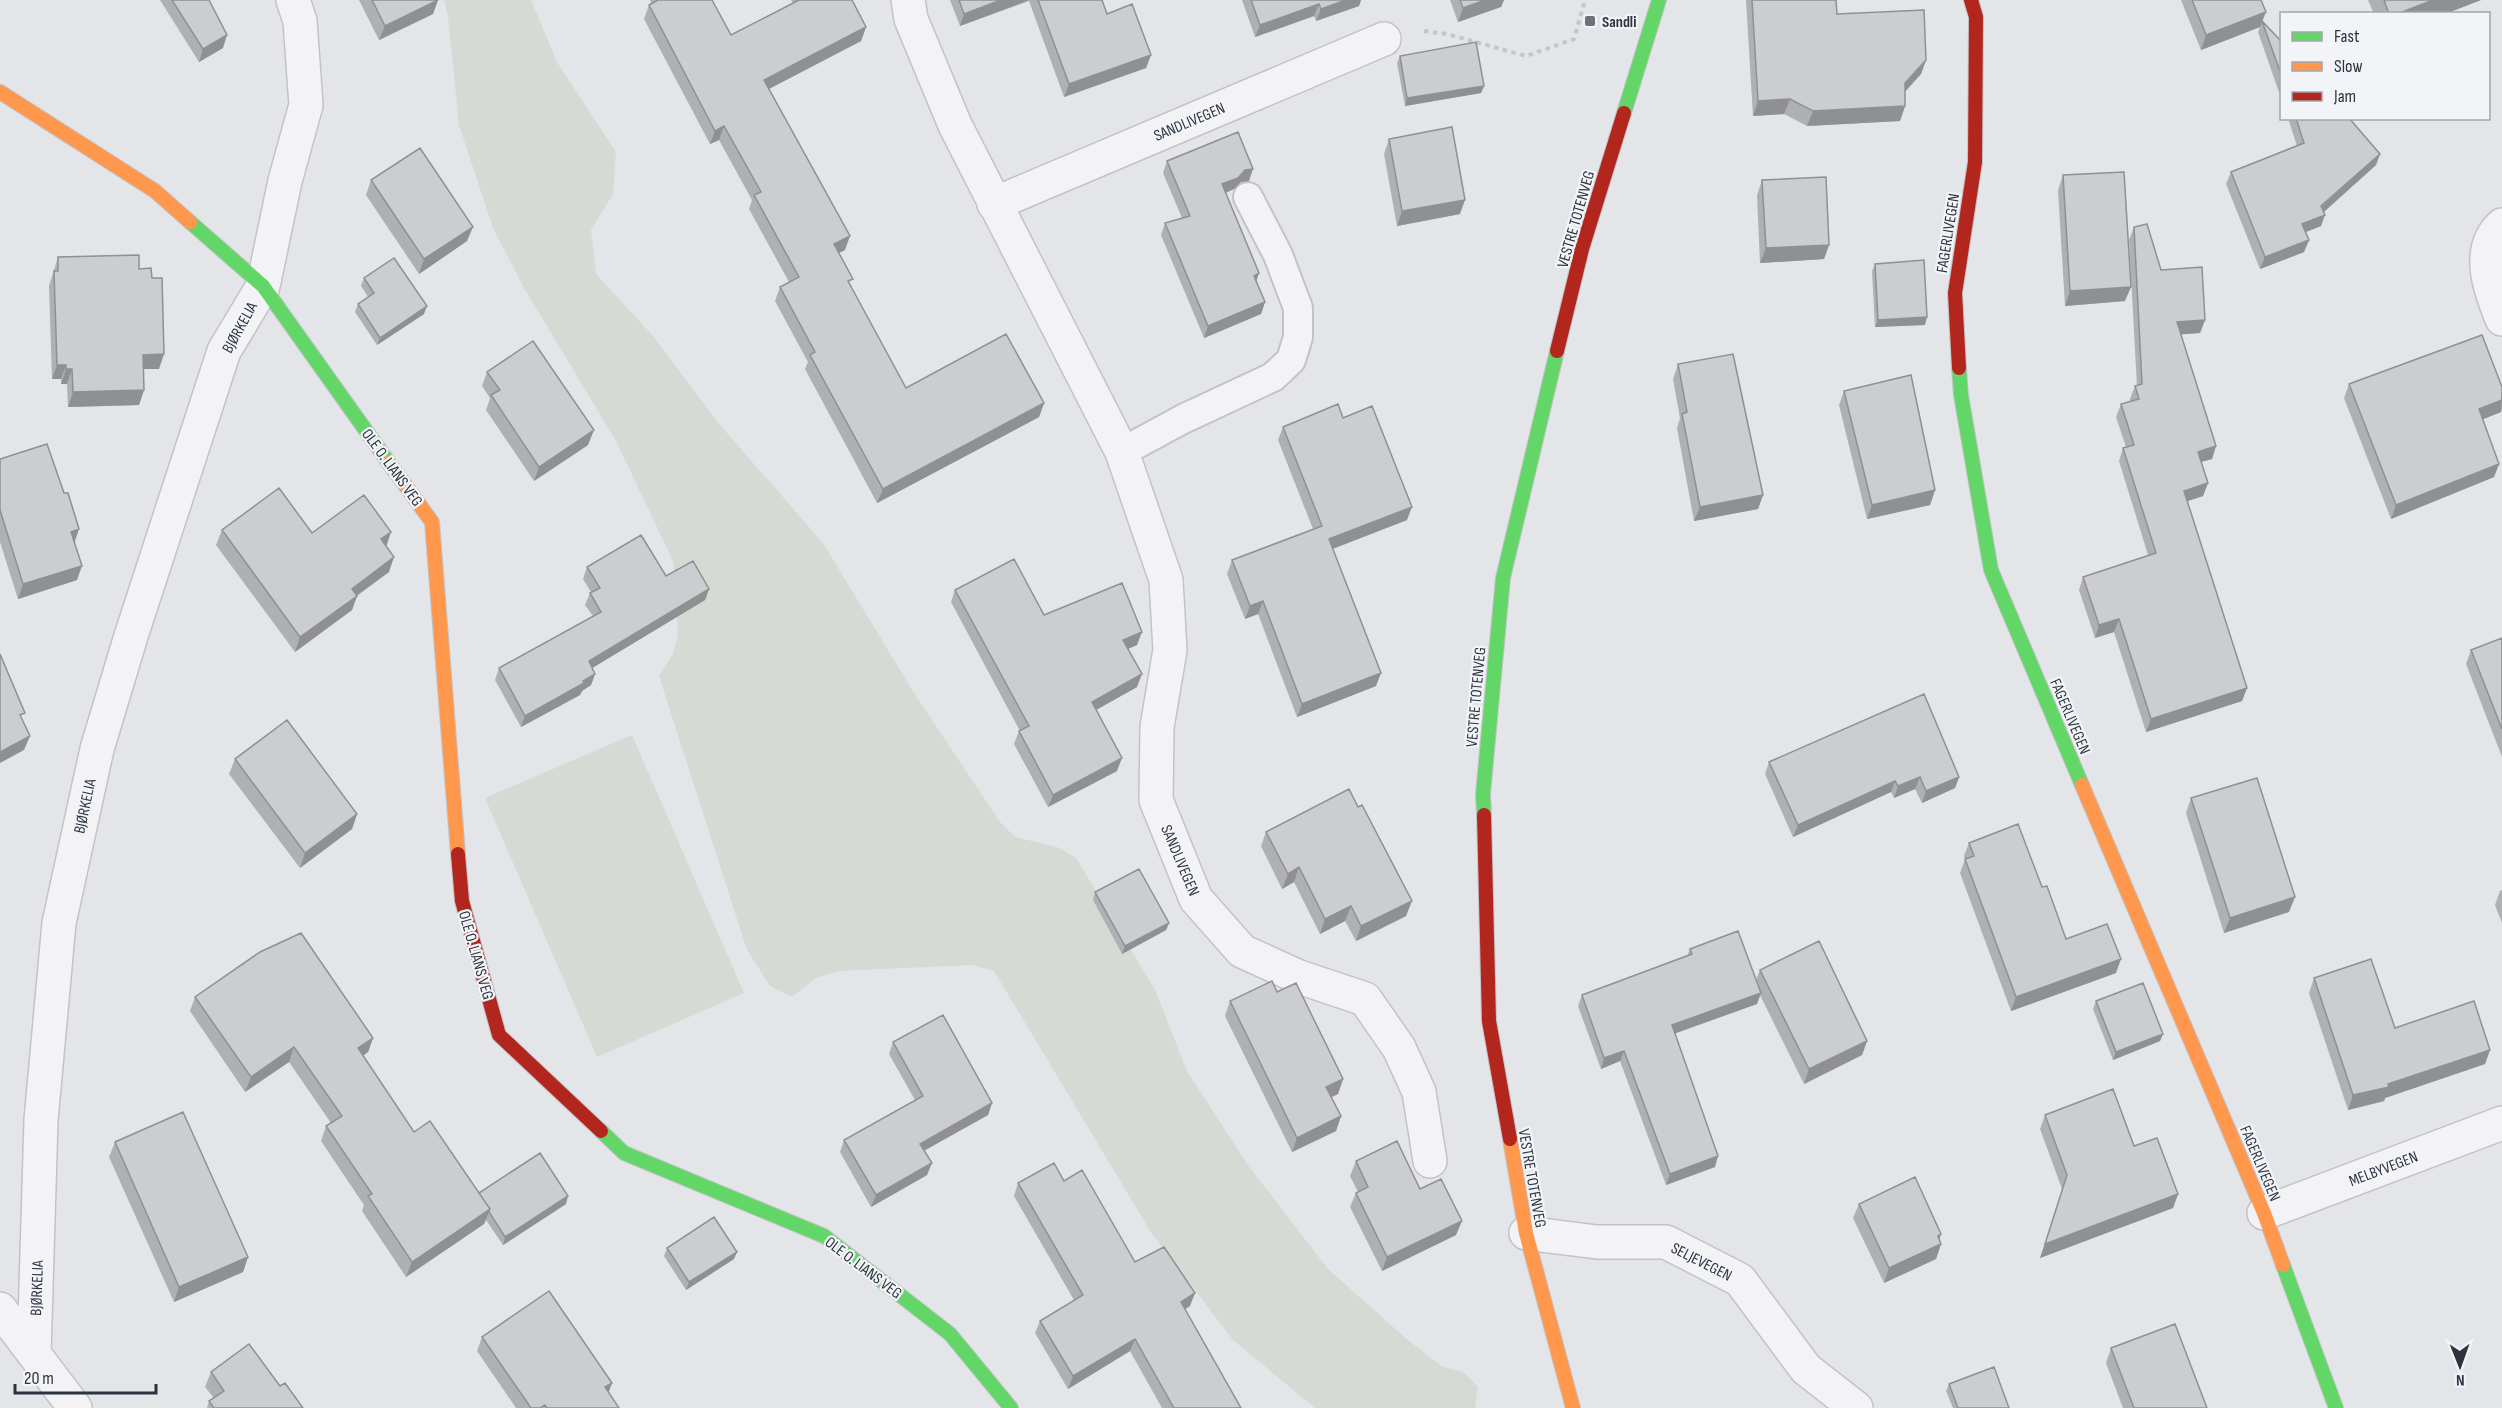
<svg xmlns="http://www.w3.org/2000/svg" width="2502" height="1408" font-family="'Sofia Sans Condensed',sans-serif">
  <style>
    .green { fill: #d5dbd4 }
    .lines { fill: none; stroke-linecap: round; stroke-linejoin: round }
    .lane-casing { stroke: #c2c3c6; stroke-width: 32 }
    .street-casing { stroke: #c2c3c6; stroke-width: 36 }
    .fast-casing { stroke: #c2c3c6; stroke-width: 16 }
    .slow-casing { stroke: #c2c3c6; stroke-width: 16 }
    .jam-casing { stroke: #c2c3c6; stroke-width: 16 }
    .path { stroke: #c4c6c8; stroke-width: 4; stroke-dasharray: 4.5 4.5; stroke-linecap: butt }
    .lane { stroke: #f3f3f5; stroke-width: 28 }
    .street { stroke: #f3f3f5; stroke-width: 33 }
    .fast { stroke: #63d668; stroke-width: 14 }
    .slow { stroke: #ff974d; stroke-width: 14 }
    .jam { stroke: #b3261e; stroke-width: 14 }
    .wall { fill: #afb0b3 }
    .shaded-wall { fill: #8f9092 }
    .building { fill: #cccdd0; stroke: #8f9092; stroke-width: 1.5 }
    .poi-dot { fill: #6c727a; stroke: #f2f4f7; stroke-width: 2 }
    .labels { text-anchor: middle; stroke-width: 4.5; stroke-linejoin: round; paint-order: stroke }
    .poi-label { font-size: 16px; font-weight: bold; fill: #2c343f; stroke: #f2f4f7; text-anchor: start }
    .street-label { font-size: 16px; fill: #2c343f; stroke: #f2f4f7 }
  </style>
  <rect width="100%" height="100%" fill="#e3e5e8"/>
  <path class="green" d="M444,0H531L557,62L616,152L613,194L591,230L596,274L653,336L720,425L823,543L914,693L1000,822L1015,837L1057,847L1076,858L1155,990L1187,1071L1247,1164L1328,1269L1409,1341L1443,1367L1464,1372L1478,1387L1475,1408H1315L1233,1340L1152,1234L994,971L972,965L838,971L816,978L792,997L770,986L747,950L659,676L673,654L678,635L673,561L616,441L524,288L493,228L459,125L448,16Z
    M632,735L744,993L597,1057L485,798Z"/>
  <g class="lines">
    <defs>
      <path id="lane" d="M1122,452L1183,419L1273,377L1291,360L1298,337V308L1278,255L1248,197"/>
      <path id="street" d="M908,0L911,19L955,125L1122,452L1166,580L1170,650L1157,727L1156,800L1196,899L1242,951L1299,977L1365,999L1399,1048L1419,1092L1430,1161
        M994,204L1384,39
        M2502,225C2475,250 2490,290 2502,319
        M2264,1213L2502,1123
        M1526,1233L1597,1242H1666L1740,1280L1806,1369L1856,1408
        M0,1309L75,1408
        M34,1354L41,1120L59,923L97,749L131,636L224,351L263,286L285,181L306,105L300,21L293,0"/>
      <path id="fast" d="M1624,113L1659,0
        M190,222L263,286L389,463
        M1959,368L1961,395L1991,570L2082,785
        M1484,815L1483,794L1503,578L1557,351
        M601,1131L624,1153L824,1236L950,1334L1011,1408
        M2283,1265L2336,1408"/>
      <path id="slow" d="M0,92L155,191L190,222
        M389,463L432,522L458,854
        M2082,785L2264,1213L2283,1265
        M1510,1139L1526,1233L1573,1408"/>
      <path id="jam" d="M1557,351L1582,249L1624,113
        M1959,368L1955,293L1975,162L1976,17L1971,0
        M1484,815L1489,1021L1510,1139
        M458,854L462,901L499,1035L601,1131"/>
    </defs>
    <use href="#lane" class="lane-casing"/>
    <use href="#street" class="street-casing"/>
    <use href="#fast" class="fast-casing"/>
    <use href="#slow" class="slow-casing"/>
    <use href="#jam" class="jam-casing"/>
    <path class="path" d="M1424,31L1447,34L1526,56L1574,39L1585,0"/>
    <use href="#lane" class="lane"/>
    <use href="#street" class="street"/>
    <use href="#fast" class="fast"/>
    <use href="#slow" class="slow"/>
    <use href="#jam" class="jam"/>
  </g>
  <path class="wall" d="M160,0H209L223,48L199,62Z
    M359,0H438L433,14L379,40Z
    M650,0H712L731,35L793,3L791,0H852L866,27L861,41L769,89L845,250L838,253L851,286L906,388L1044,403L1039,417L877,503L805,369L808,362L775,301L780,287L789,282L749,209L752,200L719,140L710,144L644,19L649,5L651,3Z
    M950,0H1102L1107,14L1151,55L1146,68L1064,97L1029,1L960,26Z
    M1242,0H1361L1359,6L1316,21L1314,16L1255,37Z
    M1450,0H1504L1501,7L1458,22Z
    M1746,0H1836L1837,14L1926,60L1921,74L1905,92V106L1900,121L1807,126L1784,114L1753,116Z
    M2181,0H2261L2263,21L2282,42V101L2258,32L2260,27L2201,50Z
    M2368,0H2481L2445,14H2374Z
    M1400,56L1484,86L1481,93L1405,106L1397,63Z
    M2288,118H2349L2380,154L2376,165L2324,212L2321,226L2306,232L2309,240L2304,252L2260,269L2226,184L2231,172L2297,146Z
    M1389,139L1460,214L1397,226L1384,154Z
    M1167,161L1249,181L1241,182L1234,189L1226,193L1256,281L1265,302L1261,314L1204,338L1161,235L1165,223L1182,218L1163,173Z
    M2063,175L2125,301L2065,306L2058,190Z
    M371,180L467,241L419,274L366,195Z
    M1762,180L1829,245L1824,259L1760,263L1757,195Z
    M2134,227L2161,270L2205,320L2200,333L2181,334L2216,446L2212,459L2201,462L2208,483L2203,496L2187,501L2247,688L2242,701L2146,732L2114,632L2095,638L2079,590L2083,577L2148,555L2119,461L2123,448L2126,447L2116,417L2121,404L2130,401V399L2135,386H2137L2129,240Z
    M58,257L139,269L152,278L159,369H144V390L139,405L68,407L67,384H61V379H52L49,286Z
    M1875,264L1925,325L1875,327L1872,271Z
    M364,278L424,314L377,345L355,312L358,304L368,297L361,286Z
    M1678,364L1763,495L1758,509L1694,521L1677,428L1680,418L1673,379Z
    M487,372L588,445L534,481L486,410L490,398L482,386Z
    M2349,384L2502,387V409L2501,412L2482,419L2499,464L2494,477L2391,519L2344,398Z
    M1844,391L1935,490L1930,505L1867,519L1839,405Z
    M1343,418L1407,520L1333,549L1376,686L1297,717L1258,614L1245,619L1227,574L1232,560L1313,529L1278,440L1283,427Z
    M0,459L64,493L75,542L77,580L18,599L0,542Z
    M222,530L312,533L386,546L389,572L357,596L352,610L295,652L216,545Z
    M587,567L666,576L709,589L705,600L592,668L595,674L591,685L582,691L580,695L521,727L495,680L499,668L593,616L585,605L590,593L591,592L583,579Z
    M955,590L1044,615L1137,645L1128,649L1137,687L1096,710L1117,771L1048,807L1014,744L1019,731H1020L951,602Z
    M2502,638V757L2466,664L2471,650Z
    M235,759L357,814L352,829L300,868L229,774Z
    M1769,762L1959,777L1955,788L1922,803L1915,789L1894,798L1891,792L1793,837L1765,774Z
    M2191,798L2289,912L2224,933L2186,813Z
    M1266,832L1406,916L1356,941L1345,921L1320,934L1294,882L1282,889L1261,846Z
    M1969,843L2042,887L2066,939L2116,973L2011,1011L1960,873L1965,859L1964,856Z
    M2502,890V923L2495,905L2500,891Z
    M1095,892L1169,923L1166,930L1122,954L1093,900Z
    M1690,949L1756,980L1760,970L1867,1041L1862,1055L1804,1084L1760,995L1757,1004L1675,1033L1715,1167L1666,1185L1620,1061L1601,1069L1578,1006L1582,995L1687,956Z
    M2314,978L2395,1028L2490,1050L2485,1064L2385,1098L2384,1101L2348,1110L2309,993Z
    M1277,992L1343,1079L1338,1094L1331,1097L1341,1116L1336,1131L1292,1152L1225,1016L1230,1001Z
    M195,997L373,1038L368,1052L363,1056L414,1132L479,1193L566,1204L503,1245L486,1220L484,1224L406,1277L362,1211L364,1205L321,1141L326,1126L331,1123L289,1062L245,1092L190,1011Z
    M2096,1001L2163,1034L2160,1041L2113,1060L2093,1009Z
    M893,1042L992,1103L988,1115L924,1151L927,1175L871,1207L840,1152L844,1140L915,1100L889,1054Z
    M2045,1115L2178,1194L2173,1208L2040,1258L2062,1189L2040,1129Z
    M115,1142L248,1257L243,1272L174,1302L109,1157Z
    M1356,1161L1420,1189L1456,1235L1382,1271L1350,1207L1356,1193L1358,1192L1350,1176Z
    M1064,1181L1135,1262L1190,1306L1185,1309L1241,1408H1162L1130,1351L1068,1389L1035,1333L1040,1321L1074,1300L1014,1196L1018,1183Z
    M1859,1204L1941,1234L1939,1240L1941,1244L1936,1259L1884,1283L1853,1218Z
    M667,1248L734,1259L686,1290L664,1256Z
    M482,1337L612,1383L608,1392L619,1408H516L477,1351Z
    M2111,1348L2207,1408H2123L2106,1363Z
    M211,1372L280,1386L303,1408H207L209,1401L214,1398L205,1387Z
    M1949,1384L2009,1408H1953L1946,1391Z"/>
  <path class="shaded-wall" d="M438,0L433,14L379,40L385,26Z
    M1001,0H1029L960,26L964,14Z
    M1346,0H1361L1359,6L1316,21L1321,9Z
    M1485,0H1504L1501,7L1458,22L1463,8Z
    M2433,0H2481L2445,14H2397Z
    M1319,4L1314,16L1255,37L1260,25Z
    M2266,12L2260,27L2201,50L2206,35Z
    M866,27L861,41L759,94L764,80Z
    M227,35L223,48L199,62L203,49Z
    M1151,55L1146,68L1064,97L1069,84Z
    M1926,60L1921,74L1899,98L1905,83Z
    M1484,86L1481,93L1405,106L1407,98Z
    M1790,99L1784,114L1753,116L1758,101Z
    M1905,106L1900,121L1807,126L1813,111Z
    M724,126L719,140L710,144L715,131Z
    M2380,154L2376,165L2318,217L2325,215L2321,226L2298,235L2302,224Z
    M1253,169L1249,181L1241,182L1234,189L1218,196L1222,184L1245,170Z
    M1465,200L1460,214L1397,226L1402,211Z
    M473,227L467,241L419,274L424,259Z
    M850,236L845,250L829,258L834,244Z
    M2309,240L2304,252L2260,269L2265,257Z
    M1829,245L1824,259L1760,263L1766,248Z
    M1259,273L1255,285L1254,276Z
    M2131,287L2125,301L2065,306L2070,291Z
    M1265,302L1261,314L1204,338L1208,326Z
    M427,306L424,314L377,345L380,338Z
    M1927,317L1925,325L1875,327L1878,320Z
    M2205,320L2200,333L2173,335L2177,322Z
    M164,354L159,369H138L143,355Z
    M57,365H66L61,379H52Z
    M66,369H72L67,384H61Z
    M144,390L139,405L68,407L73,392Z
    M2502,400L2501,412L2474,423L2479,409Z
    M1044,403L1039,417L877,503L883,489Z
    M594,430L588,445L534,481L539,467Z
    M2216,446L2212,459L2193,464L2198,452Z
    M2499,464L2494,477L2391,519L2396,505Z
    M2208,483L2203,496L2179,504L2184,491Z
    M1935,490L1930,505L1867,519L1872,505Z
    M1763,495L1758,509L1694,521L1700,507Z
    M1412,507L1407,520L1324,552L1329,539Z
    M79,529L74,544L71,532Z
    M391,532L386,547L381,539Z
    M394,557L389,572L346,603L352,589Z
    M82,566L77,580L18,599L23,584Z
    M709,589L705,600L584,673L589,661Z
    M357,596L352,610L295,652L300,637Z
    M1263,601L1258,614L1245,619L1250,606Z
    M2119,619L2114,632L2095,638L2099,625Z
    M1142,632L1137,645L1118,653L1123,640Z
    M1381,673L1376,686L1297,717L1302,704Z
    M595,674L591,685L582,691L580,695L521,727L525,716Z
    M1142,674L1137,687L1087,715L1092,702Z
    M2247,688L2242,701L2146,732L2151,719Z
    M30,736L24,750L0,763V752Z
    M1122,758L1117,771L1048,807L1053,795Z
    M1920,777L1915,789L1894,798L1898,786Z
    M1959,777L1955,788L1922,803L1926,791Z
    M1895,781L1891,792L1793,837L1798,825Z
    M357,814L352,829L300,868L305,853Z
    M1299,867L1294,882L1282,889L1288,874Z
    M2295,897L2289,912L2224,933L2230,918Z
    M1412,901L1406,916L1356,941L1361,926Z
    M1351,906L1345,921L1320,934L1325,919Z
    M1169,923L1166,930L1122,954L1125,946Z
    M2121,959L2116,973L2011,1011L2016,997Z
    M1761,993L1757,1004L1668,1036L1672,1025Z
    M2163,1034L2160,1041L2113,1060L2116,1052Z
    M373,1038L368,1052L352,1063L358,1048Z
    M1867,1041L1862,1055L1804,1084L1809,1069Z
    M294,1047L289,1062L245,1092L251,1077Z
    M2490,1050L2485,1064L2385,1098L2384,1101L2348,1110L2353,1095Z
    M1624,1051L1620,1061L1601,1069L1604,1058Z
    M1343,1079L1338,1094L1321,1102L1326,1087Z
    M992,1103L988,1115L916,1155L920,1144Z
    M1341,1116L1336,1131L1292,1152L1297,1138Z
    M1718,1156L1715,1167L1666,1185L1670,1174Z
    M932,1163L927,1175L871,1207L876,1195Z
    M2178,1194L2173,1208L2040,1258L2045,1244Z
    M568,1196L566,1204L503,1245L505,1237Z
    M490,1209L484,1224L406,1277L412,1262Z
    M1462,1221L1456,1235L1382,1271L1387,1257Z
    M1941,1234L1937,1246L1941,1244L1936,1259L1884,1283L1889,1268Z
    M737,1252L734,1259L686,1290L689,1282Z
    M248,1257L243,1272L174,1302L179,1287Z
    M1195,1293L1190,1306L1176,1315L1181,1302Z
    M1135,1339L1130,1351L1068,1389L1073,1376Z
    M612,1383L607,1397L605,1387Z"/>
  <path class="building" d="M172,0H209L227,35L203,49Z
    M372,0H438L385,26Z
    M658,0H712L731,35L799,0H852L866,27L764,80L850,236L834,244L853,279L848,281L906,388L1006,334L1044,403L883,489L810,355L815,352L780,287L799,277L754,195L761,192L724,126L715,131L649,5Z
    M959,0H1001L964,14Z
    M1038,0H1102L1107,14L1132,4L1151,55L1069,84Z
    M1251,0H1346L1321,9L1319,4L1260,25Z
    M1460,0H1485L1463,8Z
    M1752,0H1836L1837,14L1924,10L1926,60L1905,83V106L1813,111L1790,99L1758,101Z
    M2192,0H2261L2266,12L2206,35Z
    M2384,0H2433L2397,14H2389Z
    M2262,21L2282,42V77Z
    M1476,42L1484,86L1407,98L1400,56Z
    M2296,118H2349L2380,154L2321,206L2325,215L2302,224L2309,240L2265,257L2231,172L2304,143Z
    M1452,127L1465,200L1402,211L1389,139Z
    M1238,132L1253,169L1245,170L1238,178L1222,184L1259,273L1254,276L1265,302L1208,326L1165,223L1190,216L1167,161Z
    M420,148L473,227L424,259L371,180Z
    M2124,172L2131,287L2070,291L2063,175Z
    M1826,177L1829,245L1766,248L1762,180Z
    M2147,224L2161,270L2202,267L2205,320L2177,322L2216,446L2198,452L2208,483L2184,491L2247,688L2151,719L2119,619L2099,625L2083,577L2156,553L2123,448L2134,445L2121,404L2139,399L2135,386L2142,384L2134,227Z
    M139,255V269L151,268L152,278H162L164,354L143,355L144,390L73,392L72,369H66V365H57L54,271H58V257Z
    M394,258L427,306L380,338L358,304L374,293L364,278Z
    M1924,260L1927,317L1878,320L1875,264Z
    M2482,335L2502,387V400L2479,409L2499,464L2396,505L2349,384Z
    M533,341L594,430L539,467L491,395L500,390L487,372Z
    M1733,354L1763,495L1700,507L1682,414L1687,412L1678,364Z
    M1911,375L1935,490L1872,505L1844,391Z
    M1338,404L1343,418L1372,406L1412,507L1329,539L1381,673L1302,704L1263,601L1250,606L1232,560L1322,526L1283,427Z
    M47,444L64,493H68L79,529L71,532L82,566L23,584L0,510V459Z
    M279,488L312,533L364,495L391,532L381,539L394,557L352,589L357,596L300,637L222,530Z
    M641,535L666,576L693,561L709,589L589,661L595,674L583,681L584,683L525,716L499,668L601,612L590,593L600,588L587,567Z
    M1014,559L1044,615L1122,583L1142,632L1123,640L1142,674L1092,702L1122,758L1053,795L1019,731L1029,726L955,590Z
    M2502,638V729L2471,650Z
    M0,654L25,713L20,715L30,736L0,752Z
    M1924,694L1959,777L1926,791L1920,777L1898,786L1895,781L1798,825L1769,762Z
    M287,720L357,814L305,853L235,759Z
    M2257,778L2295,897L2230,918L2191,798Z
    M1349,789L1358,807L1362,805L1412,901L1361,926L1351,906L1325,919L1299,867L1288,874L1266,832Z
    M2018,824L2042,887L2047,886L2066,939L2107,924L2121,959L2016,997L1965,859L1974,856L1969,843Z
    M1139,869L1169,923L1125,946L1095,892Z
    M1738,931L1761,993L1672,1025L1718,1156L1670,1174L1624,1051L1604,1058L1582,995L1692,954L1690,949Z
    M301,933L373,1038L358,1048L414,1132L430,1121L490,1209L412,1262L368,1196L372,1194L326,1126L342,1116L294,1047L251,1077L195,997L260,952Z
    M1819,941L1867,1041L1809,1069L1760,970Z
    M2371,959L2395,1028L2474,1001L2490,1050L2388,1084L2389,1087L2353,1095L2314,978Z
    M1272,981L1277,992L1296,983L1343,1079L1326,1087L1341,1116L1297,1138L1230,1001Z
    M2143,983L2163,1034L2116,1052L2096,1001Z
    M943,1015L992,1103L920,1144L932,1163L876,1195L844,1140L923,1096L893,1042Z
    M2113,1089L2134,1146L2157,1138L2178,1194L2045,1244L2067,1175L2045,1115Z
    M183,1112L248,1257L179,1287L115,1142Z
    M1397,1141L1420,1189L1441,1179L1462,1221L1387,1257L1356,1193L1368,1187L1356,1161Z
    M540,1153L568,1196L505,1237L489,1212L490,1209L479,1193Z
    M1054,1163L1064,1181L1082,1170L1135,1262L1164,1247L1195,1293L1181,1302L1241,1408H1174L1135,1339L1073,1376L1040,1321L1083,1295L1018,1183Z
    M1915,1177L1941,1234L1938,1236L1941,1244L1889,1268L1859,1204Z
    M714,1217L737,1252L689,1282L667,1248Z
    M549,1291L612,1383L605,1387L619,1408H547L545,1405L540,1408H531L482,1337Z
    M2175,1324L2207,1408H2134L2111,1348Z
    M249,1344L280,1386L285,1383L303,1408H214L209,1401L224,1391L211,1372Z
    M1994,1367L2009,1408H1958L1949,1384Z"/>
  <rect class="poi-dot" x="1584" y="15" width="12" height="12" rx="3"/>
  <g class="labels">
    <g class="poi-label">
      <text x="1602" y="27">Sandli</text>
    </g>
    <g class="street-label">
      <text transform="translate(1189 121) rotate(-23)" y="6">SANDLIVEGEN</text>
      <text transform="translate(1575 219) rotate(-74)" y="6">VESTRE TOTENVEG</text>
      <text transform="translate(1947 233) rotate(-81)" y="6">FAGERLIVEGEN</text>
      <text transform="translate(239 327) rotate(-61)" y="6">BJØRKELIA</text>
      <text transform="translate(393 467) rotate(54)" y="6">OLE O. LIANS VEG</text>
      <text transform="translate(1475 697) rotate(-85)" y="6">VESTRE TOTENVEG</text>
      <text transform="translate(2071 716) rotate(67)" y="6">FAGERLIVEGEN</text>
      <text transform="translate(84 806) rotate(-78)" y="6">BJØRKELIA</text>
      <text transform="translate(1181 860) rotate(67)" y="6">SANDLIVEGEN</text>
      <text transform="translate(477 955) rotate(74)" y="6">OLE O. LIANS VEG</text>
      <text transform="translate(2261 1163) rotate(67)" y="6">FAGERLIVEGEN</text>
      <text transform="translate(2383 1168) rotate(-21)" y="6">MELBYVEGEN</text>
      <text transform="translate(1533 1178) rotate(80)" y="6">VESTRE TOTENVEG</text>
      <text transform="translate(1702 1261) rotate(27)" y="6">SELJEVEGEN</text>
      <text transform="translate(864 1267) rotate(37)" y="6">OLE O. LIANS VEG</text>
      <text transform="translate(36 1288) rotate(-88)" y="6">BJØRKELIA</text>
    </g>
  </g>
  <rect x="2280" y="12" width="210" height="108" fill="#f2f4f7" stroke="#a3a7ad" stroke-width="1.5"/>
  <rect x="2292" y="32" width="30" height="9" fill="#63d668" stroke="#a3a7ad" stroke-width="1.5"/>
  <text x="2334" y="42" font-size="18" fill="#2c343f">Fast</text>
  <rect x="2292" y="62" width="30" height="9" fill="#ff974d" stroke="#a3a7ad" stroke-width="1.5"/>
  <text x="2334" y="72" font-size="18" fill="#2c343f">Slow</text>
  <rect x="2292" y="92" width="30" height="9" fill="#b3261e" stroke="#a3a7ad" stroke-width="1.5"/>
  <text x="2334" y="102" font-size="18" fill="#2c343f">Jam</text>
  <g transform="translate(2460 1366) rotate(179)" stroke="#f2f4f7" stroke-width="4.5" paint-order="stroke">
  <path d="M0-4.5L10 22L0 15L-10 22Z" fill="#2c343f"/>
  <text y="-9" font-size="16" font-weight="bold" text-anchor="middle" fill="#2c343f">N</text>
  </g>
  <path d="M15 1384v9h141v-9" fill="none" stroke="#2c343f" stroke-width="3"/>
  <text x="24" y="1384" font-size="18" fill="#2c343f" stroke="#f2f4f7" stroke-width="4.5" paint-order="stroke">20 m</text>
</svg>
